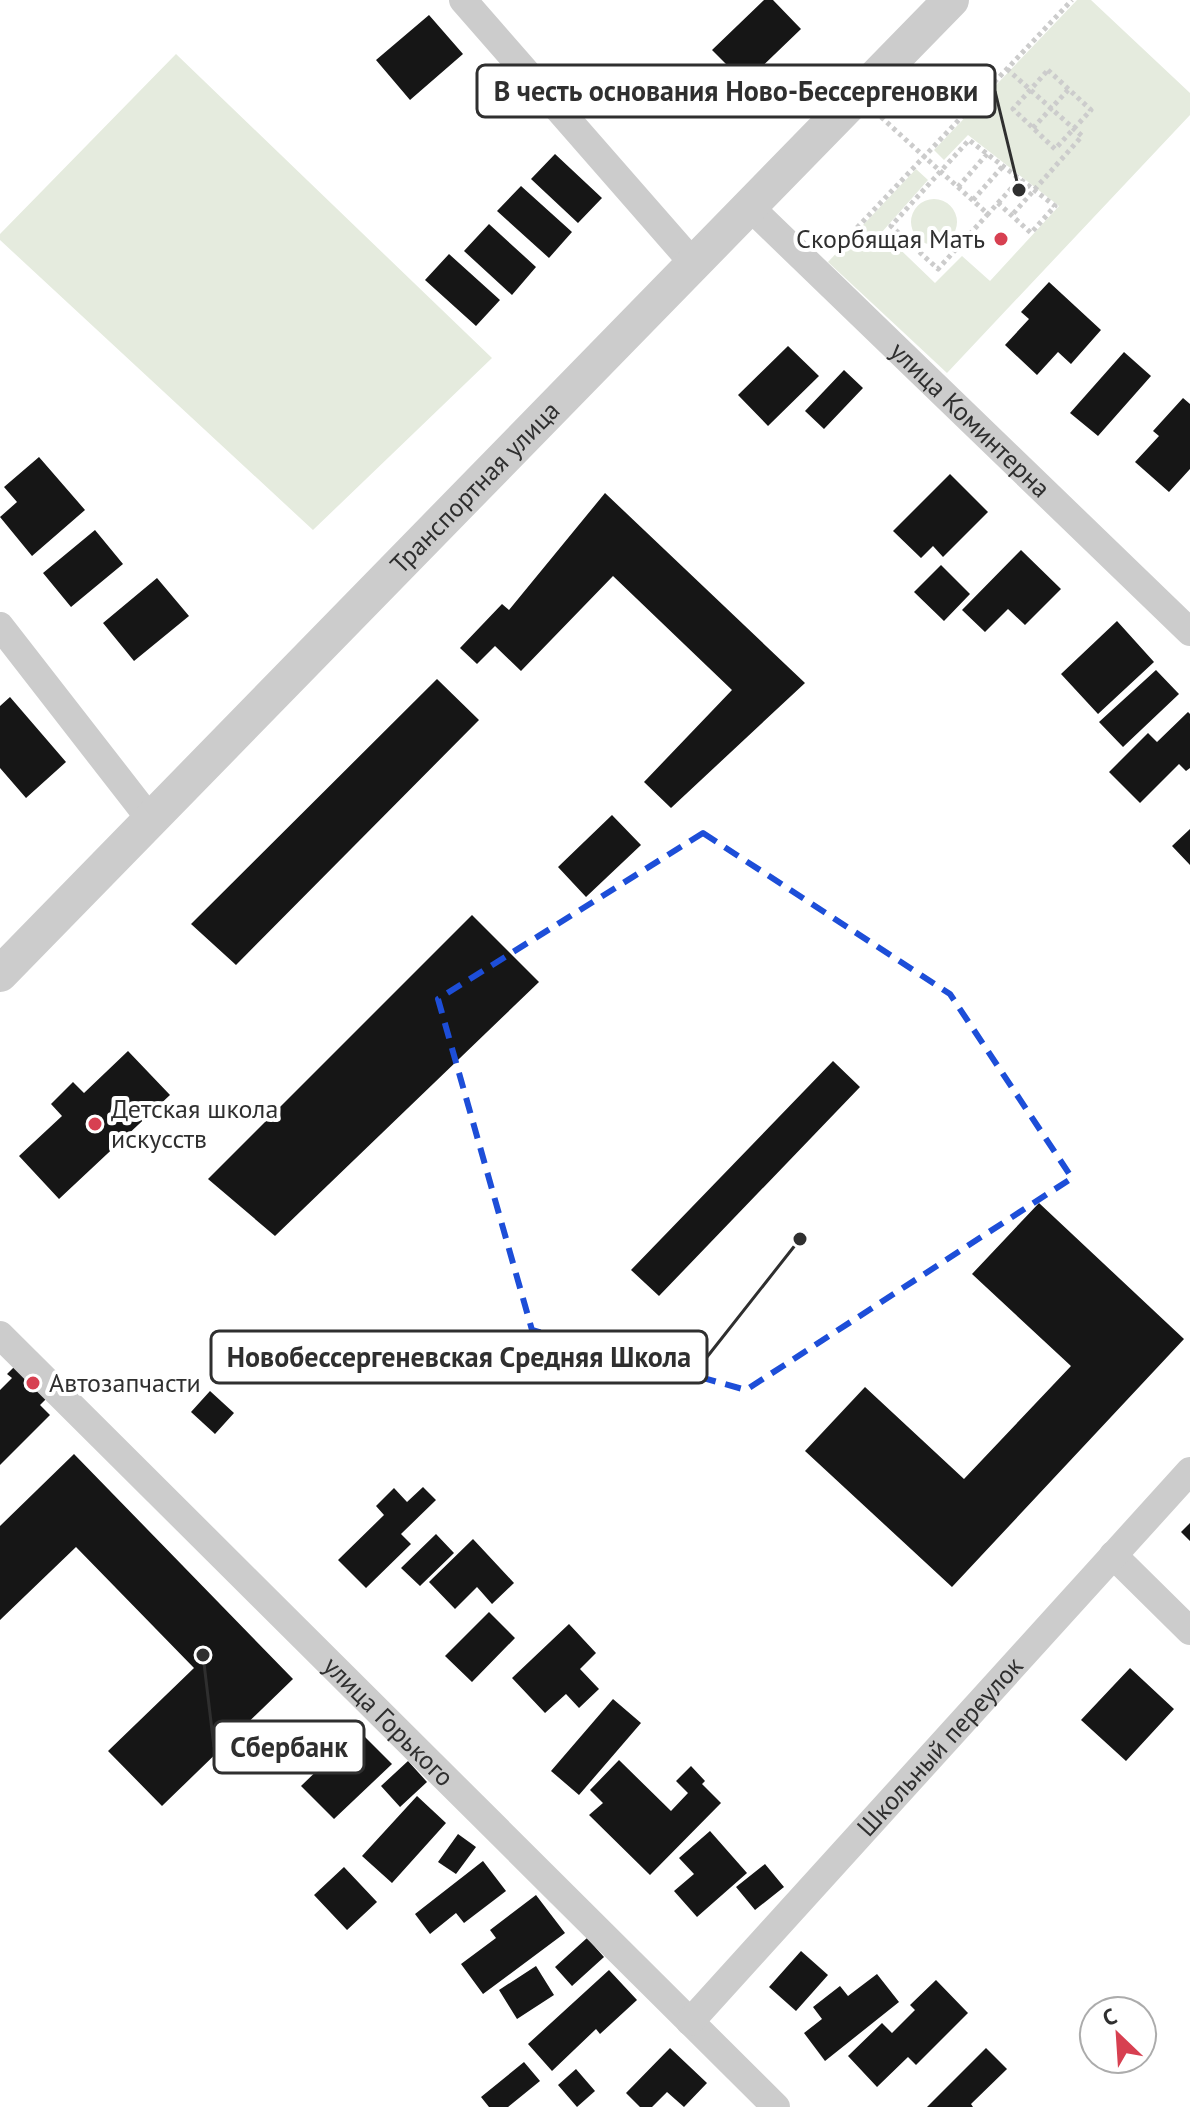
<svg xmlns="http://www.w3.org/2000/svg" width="1190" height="2107" font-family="'PT Sans',sans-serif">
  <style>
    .green { fill: #e5ebde }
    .building { fill: #161616 }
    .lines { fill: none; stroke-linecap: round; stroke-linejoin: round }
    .path { stroke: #ccc; stroke-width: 5; stroke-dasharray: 4 4; stroke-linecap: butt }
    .minor { stroke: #ccc; stroke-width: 28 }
    .tertiary { stroke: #ccc; stroke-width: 36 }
    .marked { fill: none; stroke: #1d4ed8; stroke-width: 6; stroke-dasharray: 16 10; stroke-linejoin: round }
    .poi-dot { fill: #d74051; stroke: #fff; stroke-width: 3 }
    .labels { text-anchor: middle; stroke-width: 8; stroke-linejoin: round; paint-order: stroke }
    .poi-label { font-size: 26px; fill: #2f2f2f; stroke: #fff; text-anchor: start }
    .street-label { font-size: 26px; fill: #2f2f2f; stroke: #fff }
    .leader { fill: none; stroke: #2f2f2f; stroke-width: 3 }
    .callout-dot { fill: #2f2f2f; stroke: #fff; stroke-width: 3 }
    .callout { fill: #fff; stroke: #2f2f2f; stroke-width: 3 }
    .callout-label { font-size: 28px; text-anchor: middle; font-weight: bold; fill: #2f2f2f }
  </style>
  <rect width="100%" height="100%" fill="#fff"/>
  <path class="green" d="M1077,0H1091L1190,93V115L947,373L828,262L916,169L928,180L882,232L935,283L962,256L990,281L1059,206L968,135L944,160L934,150Z
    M176,54L492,358L313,530L0,240V234Z
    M911 222a23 23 0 1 1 46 0a23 23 0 1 1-46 0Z"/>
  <path class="building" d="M764,0H773L801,29L745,83L712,50Z
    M429,15L463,54L410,100L376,60Z
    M555,154L602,198L578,223L531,179Z
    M521,186L572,232L549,258L497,211Z
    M489,224L536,267L512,295L464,251Z
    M449,254L500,300L476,326L425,280Z
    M1049,282L1101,330L1071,364L1058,352L1037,375L1005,345L1029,319L1021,312Z
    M788,346L819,376L768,426L738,395Z
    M1124,352L1151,376L1098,436L1070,413Z
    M844,370L863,388L824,429L805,411Z
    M1183,398L1190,404V469L1169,492L1135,462L1159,436L1153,431Z
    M39,457L85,510L32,556L0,517L17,502L4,487Z
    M950,474L988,512L943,557L933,546L921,558L893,531Z
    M605,493L805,683L671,808L644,782L732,690L613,576L521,671L495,646L477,664L460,648L502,604L509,610Z
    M95,530L123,564L71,607L43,573Z
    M1021,550L1061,589L1025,625L1008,609L985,632L962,610Z
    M941,565L970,594L944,621L914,592Z
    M157,578L189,616L134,661L103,623Z
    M1117,621L1154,662L1098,714L1061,674Z
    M1156,670L1179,694L1123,747L1099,722Z
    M437,679L479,720L236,965L191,924Z
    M10,697L66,762L26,798L0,768V706Z
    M1188,712L1190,714V768L1186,771L1179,764L1140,803L1109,772L1148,733L1157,742Z
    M612,815L641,845L586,897L558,867Z
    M1190,829V865L1172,846Z
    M472,915L539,982L275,1236L208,1179Z
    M128,1051L170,1095L59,1199L19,1156L62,1116L51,1104L73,1082L84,1093Z
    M833,1061L860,1087L659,1296L631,1270Z
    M1039,1203L1184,1339L952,1587L805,1451L865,1387L964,1479L1071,1366L972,1274Z
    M21,1360L53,1392L40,1405L50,1415L0,1465V1390L12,1378L7,1374Z
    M210,1391L234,1413L215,1434L191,1412Z
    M74,1454L293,1679L162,1806L108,1751L194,1668L76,1547L0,1620V1526Z
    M423,1487L436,1500L401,1534L411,1544L366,1588L338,1560L384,1515L376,1506L394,1488L407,1502Z
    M1190,1523V1541L1181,1532Z
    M436,1534L454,1553L420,1586L401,1568Z
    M473,1539L514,1583L492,1604L477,1587L455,1609L429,1582Z
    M489,1612L515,1638L472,1682L445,1656Z
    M569,1624L596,1653L580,1669L599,1689L579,1708L566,1694L545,1713L512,1678Z
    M1130,1668L1174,1709L1126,1761L1081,1720Z
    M613,1699L641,1723L579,1795L551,1771Z
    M364,1736L392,1764L334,1819L301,1786L328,1760L333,1766Z
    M619,1760L671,1811L688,1793L676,1781L691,1766L705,1781L702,1784L721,1803L650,1875L589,1815L603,1803L590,1790Z
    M408,1761L427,1782L400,1807L381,1786Z
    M417,1796L446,1823L392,1883L362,1856Z
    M710,1831L747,1873L697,1917L674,1891L694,1874L679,1858Z
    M458,1834L476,1847L456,1874L438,1862Z
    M483,1861L506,1891L464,1923L456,1913L430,1934L415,1914Z
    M765,1864L784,1887L755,1910L736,1887Z
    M344,1867L377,1902L347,1930L314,1895Z
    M536,1895L565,1933L483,1994L461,1964L496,1938L490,1930Z
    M587,1938L604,1957L572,1986L555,1967Z
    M801,1951L828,1975L796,2011L769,1987Z
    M536,1966L554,1995L517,2019L499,1990Z
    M609,1970L637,2000L600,2034L596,2029L552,2071L528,2044Z
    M877,1974L899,2002L825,2061L804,2033L822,2019L813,2007L840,1986L848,1996Z
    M936,1980L968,2013L916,2065L908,2057L877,2087L848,2056L882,2023L892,2033L915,2010L910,2005Z
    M670,2048L707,2083L684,2107L667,2092L652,2107H640L626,2093Z
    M986,2048L1007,2069L971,2104L973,2107H927Z
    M524,2062L540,2081L508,2107H489L481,2097Z
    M576,2069L595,2091L577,2107L558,2085Z"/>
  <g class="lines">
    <path class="path" d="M1007,69L1082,136L1012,215
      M1048,70L1091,110L1055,149L1013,109Z
      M881,117C917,150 952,182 988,214L938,269L891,226L969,140L1055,206L1031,233L998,203L988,214
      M1033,128L1068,90
      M958,187L987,154
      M973,200L1003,166
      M998,203L1020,179
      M835,251L1072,0"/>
    <g class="minor">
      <path d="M463,0L693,263"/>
      <path id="s1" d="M750,207L1190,632"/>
      <path d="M0,626L150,819"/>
      <path id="s2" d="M0,1335L776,2107"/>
      <path d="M1113,1555L1190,1631"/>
      <path id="s3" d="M690,2022L1190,1471"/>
    </g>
    <path class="tertiary" id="s4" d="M0,974L951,0"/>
  </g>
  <path class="marked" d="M703,833L950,994L1072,1178L746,1390L532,1330L438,999Z"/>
  <g class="poi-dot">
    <circle cx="1001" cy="239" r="8"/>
    <circle cx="95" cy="1124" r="8"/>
    <circle cx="33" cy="1383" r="8"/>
  </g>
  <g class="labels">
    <g class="poi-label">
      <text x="985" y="248" text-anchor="end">Скорбящая Мать</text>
      <text x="111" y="1118">Детская школа<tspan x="111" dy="30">искусств</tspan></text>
      <text x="49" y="1392">Автозапчасти</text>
    </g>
    <g class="street-label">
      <text dy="9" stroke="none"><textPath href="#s1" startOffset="306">улица Коминтерна</textPath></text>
      <text dy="9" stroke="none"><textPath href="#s4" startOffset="680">Транспортная улица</textPath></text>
      <text dy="9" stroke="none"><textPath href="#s2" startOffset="548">улица Горького</textPath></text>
      <text dy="9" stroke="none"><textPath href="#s3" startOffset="372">Школьный переулок</textPath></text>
    </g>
  </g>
  <path class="leader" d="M1019 190L995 91M800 1239L707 1357M203 1655L214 1747"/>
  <g class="callout-dot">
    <circle cx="1019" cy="190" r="8"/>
    <circle cx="800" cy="1239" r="8"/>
    <circle cx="203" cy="1655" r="8"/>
  </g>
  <g class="callout">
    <rect x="477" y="65" width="518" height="52" rx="8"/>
    <rect x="211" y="1331" width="496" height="52" rx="8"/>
    <rect x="214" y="1721" width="150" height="52" rx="8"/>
  </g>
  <g class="callout-label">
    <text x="736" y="101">В честь основания Ново-Бессергеновки</text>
    <text x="459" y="1367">Новобессергеневская Средняя Школа</text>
    <text x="289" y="1757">Сбербанк</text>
  </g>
  <g transform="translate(1118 2035) rotate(335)"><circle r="38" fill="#ffffff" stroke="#acacac" stroke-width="2"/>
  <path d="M0-6L14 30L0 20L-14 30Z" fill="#d74051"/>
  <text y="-12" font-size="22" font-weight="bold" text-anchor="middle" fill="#2f2f2f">С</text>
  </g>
</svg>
